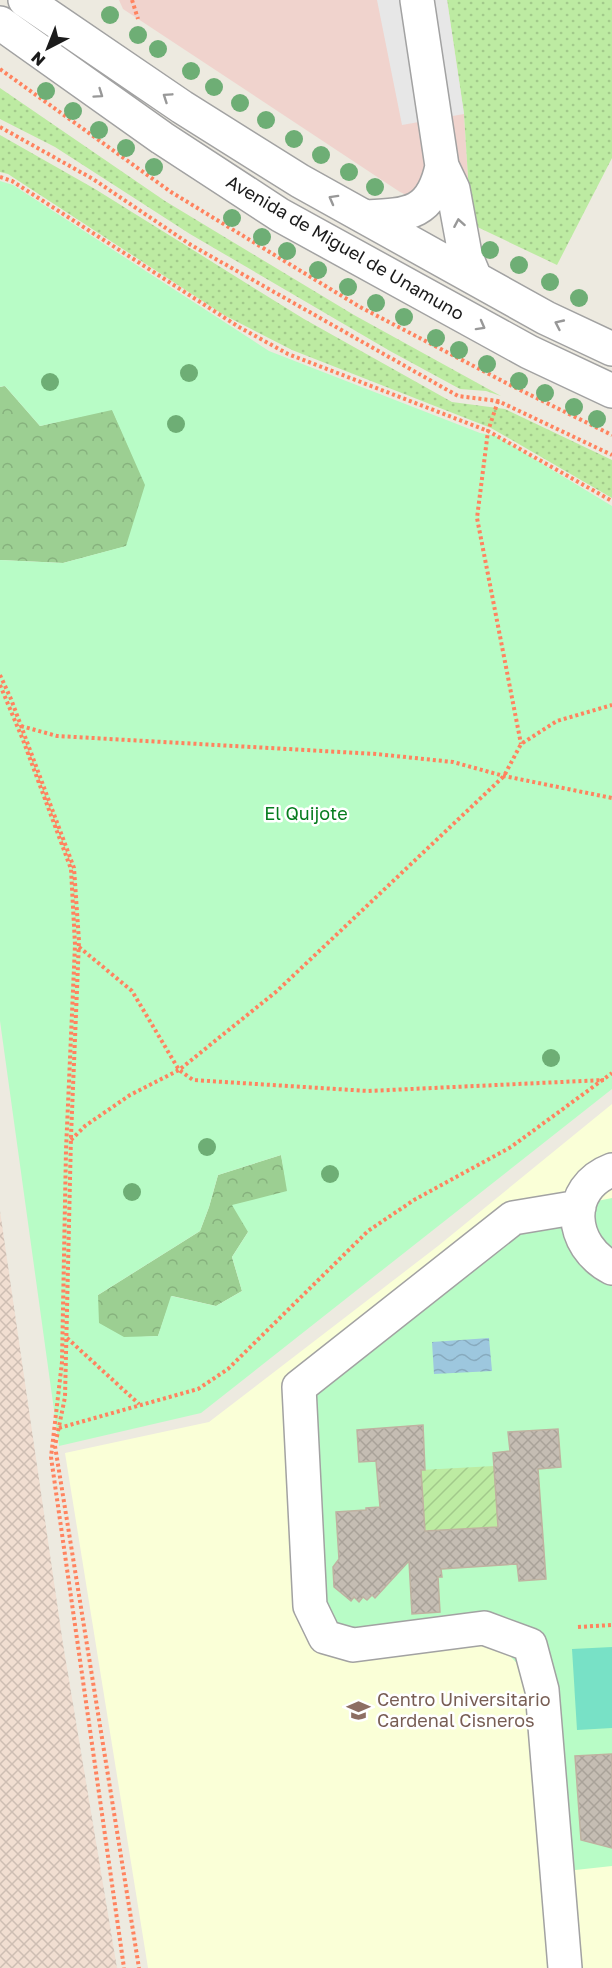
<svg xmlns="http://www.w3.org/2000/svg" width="612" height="1968" font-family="'Golos Text',sans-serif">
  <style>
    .commercial { fill: #f0d3cd }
    .education { fill: #faffd7 }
    .military { fill: url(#military-cross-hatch) }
    .grass { fill: url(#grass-dots) }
    .forest { fill: url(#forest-crowns) }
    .park { fill: #b8fcc6; fill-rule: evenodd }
    .garden { fill: url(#garden-furrows) }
    .pitch { fill: #78e1c6 }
    .parking { fill: #e7e7e7 }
    .water { fill: url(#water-waves) }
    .building { fill: url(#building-cross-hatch); stroke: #bfb2a1; stroke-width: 1.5 }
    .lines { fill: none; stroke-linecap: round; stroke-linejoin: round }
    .minor-casing { stroke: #a2a2a2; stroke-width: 36 }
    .path { stroke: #ff835f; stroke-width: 4; stroke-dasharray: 3 3; stroke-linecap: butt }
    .minor { stroke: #fff; stroke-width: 33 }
    .tree { fill: #6eae75 }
    .oneway { stroke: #989898 }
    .labels { text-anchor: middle; stroke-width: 5; stroke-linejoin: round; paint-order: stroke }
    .street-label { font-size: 18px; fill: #1b1b1b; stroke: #fff }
    .park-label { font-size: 18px; fill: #067c1e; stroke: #fff }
    .education-label { font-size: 18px; fill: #785e54; stroke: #fff; text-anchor: start }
  </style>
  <defs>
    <pattern id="military-cross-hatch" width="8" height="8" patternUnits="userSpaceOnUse" patternTransform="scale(1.5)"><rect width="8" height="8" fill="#f1ded1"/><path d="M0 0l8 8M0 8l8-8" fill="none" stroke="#cebeb3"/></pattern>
    <pattern id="grass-dots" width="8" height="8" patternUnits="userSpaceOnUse" patternTransform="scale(1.5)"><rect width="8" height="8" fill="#bdeba2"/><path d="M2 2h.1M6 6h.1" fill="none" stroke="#a2c98b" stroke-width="1.8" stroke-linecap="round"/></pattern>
    <pattern id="forest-crowns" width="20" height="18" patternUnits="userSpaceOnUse" patternTransform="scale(1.5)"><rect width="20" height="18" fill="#9ccf92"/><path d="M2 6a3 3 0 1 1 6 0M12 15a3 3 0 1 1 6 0" fill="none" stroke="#86b17d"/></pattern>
    <pattern id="garden-furrows" width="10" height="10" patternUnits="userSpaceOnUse" patternTransform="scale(1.5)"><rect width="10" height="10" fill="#bdeba2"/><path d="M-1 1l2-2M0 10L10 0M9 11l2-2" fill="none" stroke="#a2c98b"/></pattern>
    <pattern id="water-waves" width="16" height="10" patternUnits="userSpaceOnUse" patternTransform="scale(1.5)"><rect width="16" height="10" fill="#9dc7de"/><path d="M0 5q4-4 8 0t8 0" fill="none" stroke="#87aabe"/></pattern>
    <pattern id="building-cross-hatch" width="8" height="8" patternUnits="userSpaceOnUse" patternTransform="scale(1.5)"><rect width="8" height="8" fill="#c5bdb3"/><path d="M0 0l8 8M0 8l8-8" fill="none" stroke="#a9a299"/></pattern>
  </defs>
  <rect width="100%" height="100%" fill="#edeae0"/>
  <path class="commercial" d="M119,0H447L464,114L471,224L400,192L123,9Z"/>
  <path class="education" d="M612,1104V1968H148L65,1453L209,1422L438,1246Z"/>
  <path class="military" d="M0,1211L63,1644L117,1968H0Z"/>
  <path class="grass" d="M447,0H612V158L557,265L471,224L464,114Z
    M0,88L165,201L354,315L501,396L486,391L460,389L390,351L190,234L55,147L0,119Z
    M0,135L95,189L304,319L452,402L505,409L612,460V498L491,428L292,350L224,315L8,174L0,172Z"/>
  <path class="forest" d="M5,386L40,426L112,409L146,485L127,546L63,563L0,560V387Z
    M281,1155L288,1191L248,1232L232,1257L242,1291L216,1306L172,1296L158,1336L124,1338L98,1323V1295L200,1231L209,1207L218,1175Z"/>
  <path class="park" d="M0,181L13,185L269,351L480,433L496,436L612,506V1089L201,1413L59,1446L0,1021V560L63,563L126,546L145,485L112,410L40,426L5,386L0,387ZM281,1155L287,1191L232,1205L248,1232L232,1257L242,1291L216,1306L171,1296L158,1336L124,1337L99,1323L98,1295L200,1231L209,1207L218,1175Z
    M612,1198V1866L557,1872L542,1690L484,1628L325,1637L299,1387L513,1218Z"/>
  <path class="garden" d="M494,1466L498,1527L425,1531L421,1470Z"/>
  <path class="pitch" d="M612,1647V1728L577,1730L572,1649Z"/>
  <path class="parking" d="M377,0H447L464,114L402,125Z"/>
  <path class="water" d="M489,1338L492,1371L434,1374L432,1342Z"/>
  <path class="building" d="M423,1425L425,1470H421L425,1531L498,1527L493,1453L510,1451L508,1432L558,1429L561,1467L538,1469L546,1579L519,1581L517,1564L441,1569L442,1577H438L440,1612L412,1614L409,1561L375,1598L372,1595L367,1600L363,1597L359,1602L354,1597L351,1601L334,1587L333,1567L339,1559L336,1512L366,1510V1508L380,1507L376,1461L359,1462L357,1430Z
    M612,1754V1848L581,1840L575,1756Z"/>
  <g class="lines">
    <defs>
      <path id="minor" d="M25,0L182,107L300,181L546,318L612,349
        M417,0L442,166
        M0,23L162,138L280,215L529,352L612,391
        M366,217C409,215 432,214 442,166L453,189L465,254L475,278
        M612,1170C564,1188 569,1246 612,1268
        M565,1968L542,1690L530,1645L484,1628L353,1645L325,1637L310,1606L299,1387L513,1218L579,1207"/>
    </defs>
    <use href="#minor" class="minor-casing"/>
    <path class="path" d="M132,0L138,19
      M0,69L171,192L360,307L512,386L612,435
      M0,127L93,179L191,245L458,396L498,401L612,455
      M0,177L12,181L239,327L288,354L488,431L612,501
      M498,401L488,431L477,518L521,744
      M0,675L11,699L74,868L79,941L71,1136L65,1397L55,1446L139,1968
      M0,685L23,740L71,869L75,945L66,1150L62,1362L51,1457L124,1968
      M21,726L57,736L376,754L453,762L504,776L612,798
      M79,947L132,991L179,1070L193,1080L368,1091L604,1080
      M71,1140L85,1126L130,1095L179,1070L277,991L504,776L521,744L557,721L612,705
      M67,1338L139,1404
      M59,1428L198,1389L228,1369L368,1231L414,1200L511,1147L612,1073
      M578,1627L612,1625"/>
    <use href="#minor" class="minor"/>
  </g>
  <g class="tree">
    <circle cx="110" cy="15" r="9"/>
    <circle cx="138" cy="35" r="9"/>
    <circle cx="158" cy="49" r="9"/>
    <circle cx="191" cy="71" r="9"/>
    <circle cx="214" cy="87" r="9"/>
    <circle cx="46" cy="91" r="9"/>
    <circle cx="240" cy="103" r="9"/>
    <circle cx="73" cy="111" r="9"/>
    <circle cx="266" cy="120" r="9"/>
    <circle cx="99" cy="130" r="9"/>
    <circle cx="294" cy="139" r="9"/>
    <circle cx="126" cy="148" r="9"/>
    <circle cx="321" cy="155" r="9"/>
    <circle cx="154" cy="167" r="9"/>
    <circle cx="349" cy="172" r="9"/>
    <circle cx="375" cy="187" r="9"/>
    <circle cx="232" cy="218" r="9"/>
    <circle cx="262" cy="237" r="9"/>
    <circle cx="490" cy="250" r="9"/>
    <circle cx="287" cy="251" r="9"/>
    <circle cx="519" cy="265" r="9"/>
    <circle cx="318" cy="270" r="9"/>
    <circle cx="550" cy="282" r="9"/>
    <circle cx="348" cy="287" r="9"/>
    <circle cx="579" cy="298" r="9"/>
    <circle cx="376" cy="303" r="9"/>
    <circle cx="404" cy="317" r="9"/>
    <circle cx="436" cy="338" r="9"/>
    <circle cx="459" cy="350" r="9"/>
    <circle cx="487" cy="364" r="9"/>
    <circle cx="189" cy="373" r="9"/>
    <circle cx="519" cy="381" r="9"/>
    <circle cx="50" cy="382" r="9"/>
    <circle cx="545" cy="393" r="9"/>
    <circle cx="574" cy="407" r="9"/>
    <circle cx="597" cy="419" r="9"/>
    <circle cx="176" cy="424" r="9"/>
    <circle cx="551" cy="1058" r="9"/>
    <circle cx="207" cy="1147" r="9"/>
    <circle cx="330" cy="1174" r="9"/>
    <circle cx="132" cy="1192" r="9"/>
  </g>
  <defs><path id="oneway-chevron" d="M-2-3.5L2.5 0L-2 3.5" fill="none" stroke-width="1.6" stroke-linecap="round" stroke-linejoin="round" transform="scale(1.5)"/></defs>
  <g class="oneway">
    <use href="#oneway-chevron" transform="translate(99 94) rotate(35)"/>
    <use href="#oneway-chevron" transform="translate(167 97) rotate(-146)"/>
    <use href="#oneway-chevron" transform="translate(333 199) rotate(-151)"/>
    <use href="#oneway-chevron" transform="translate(459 223) rotate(-100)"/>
    <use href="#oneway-chevron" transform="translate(559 324) rotate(-155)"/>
    <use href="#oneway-chevron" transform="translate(481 326) rotate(29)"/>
  </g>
  <defs>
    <symbol id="school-bare" viewBox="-9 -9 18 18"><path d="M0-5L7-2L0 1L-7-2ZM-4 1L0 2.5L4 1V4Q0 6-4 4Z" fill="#8d6e63" stroke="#fff" stroke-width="2.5" paint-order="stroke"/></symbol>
  </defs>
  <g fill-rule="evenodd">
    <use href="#school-bare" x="342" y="1694" width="33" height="33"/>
  </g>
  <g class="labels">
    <g class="street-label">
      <text transform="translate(345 248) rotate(30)" y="6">Avenida de Miguel de Unamuno</text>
    </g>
    <g class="park-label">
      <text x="306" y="820">El Quijote</text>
    </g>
    <g class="education-label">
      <text x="377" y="1706">Centro Universitario<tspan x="377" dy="21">Cardenal Cisneros</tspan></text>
    </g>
  </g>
  <g transform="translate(48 48) rotate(222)" stroke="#ffffff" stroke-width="4.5" paint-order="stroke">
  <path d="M0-4.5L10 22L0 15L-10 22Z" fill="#1b1b1b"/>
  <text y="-9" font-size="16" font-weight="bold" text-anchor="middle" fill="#1b1b1b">N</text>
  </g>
</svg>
